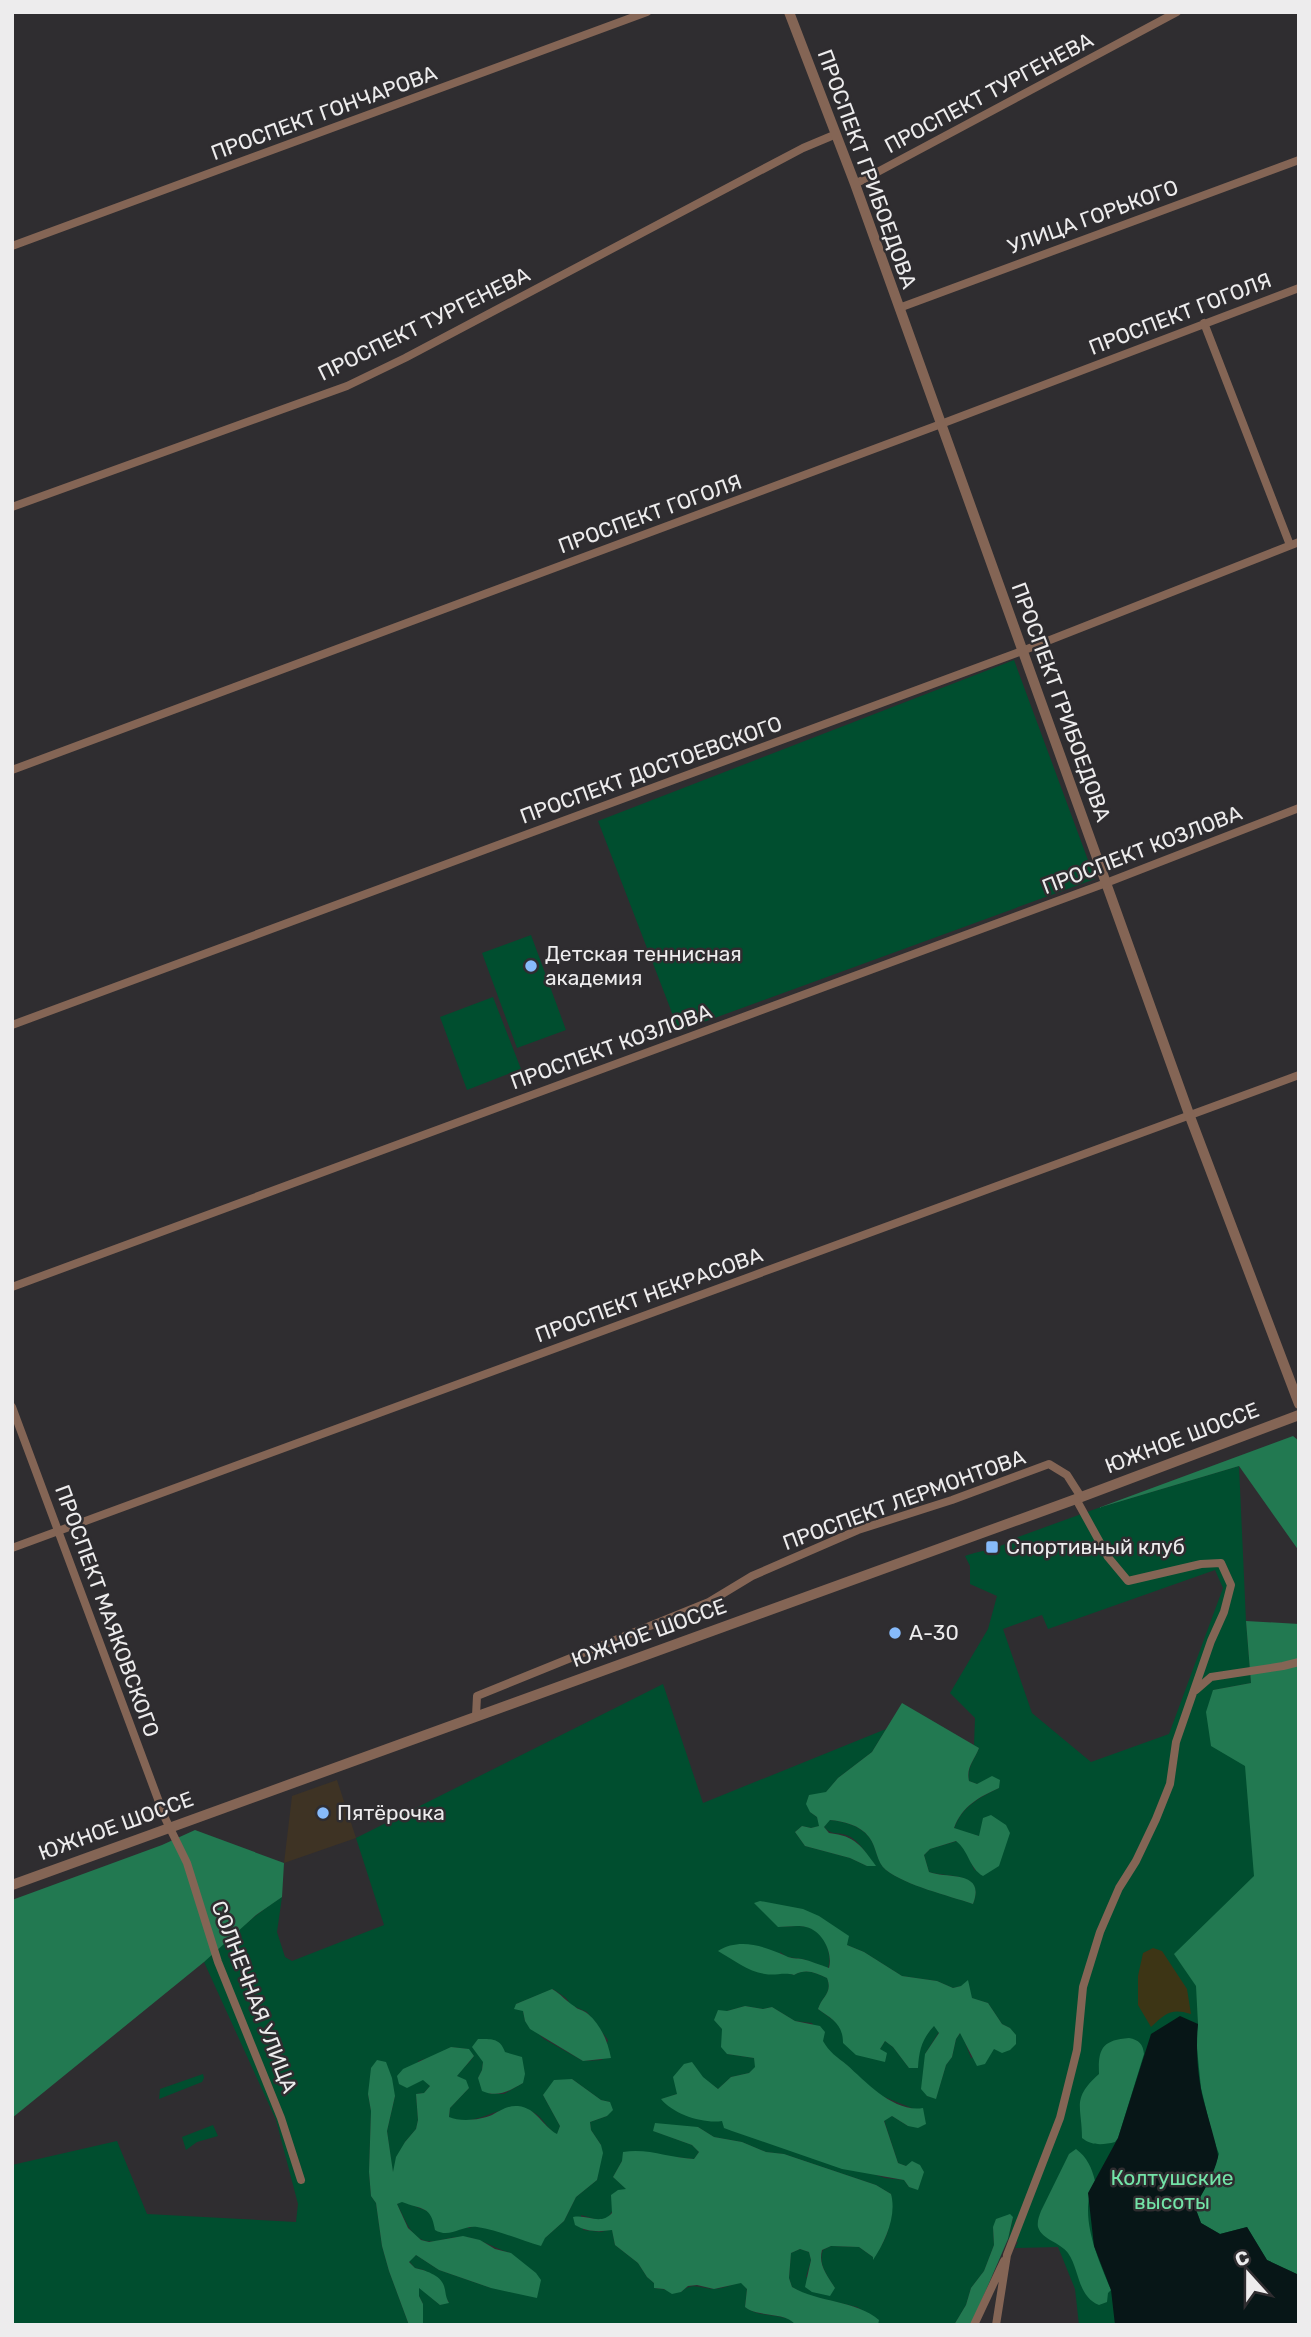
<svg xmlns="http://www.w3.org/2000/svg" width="1311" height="2337" font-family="Rubik,sans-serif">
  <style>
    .commercial { fill: #3e3324 }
    .green { fill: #004e2f; fill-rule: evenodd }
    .forest { fill: #227951 }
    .sand { fill: #3d3515 }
    .water { fill: #071617 }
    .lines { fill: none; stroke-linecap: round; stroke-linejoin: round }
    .minor { stroke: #846555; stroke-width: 8 }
    .tertiary { stroke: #846555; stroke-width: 10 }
    .poi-dot { fill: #87bbfb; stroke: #2f2d30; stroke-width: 2.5 }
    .labels { text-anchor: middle; stroke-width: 5; stroke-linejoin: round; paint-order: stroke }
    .street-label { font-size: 21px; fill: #edeced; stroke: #2f2d30 }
    .poi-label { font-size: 21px; fill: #edeced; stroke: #2f2d30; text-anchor: start }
    .park-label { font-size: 21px; fill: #73e4a8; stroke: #2f2d30 }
  </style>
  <rect width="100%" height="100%" fill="#2f2d30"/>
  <path class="commercial" d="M337,1780L356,1838L284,1863L292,1796Z"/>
  <path class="green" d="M1014,660L1095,879L679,1031L598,821Z
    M531,935L566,1030L517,1048L482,953Z
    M493,997L521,1069L467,1090L440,1017Z
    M1239,1466L1246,1621L1251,1683L1213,1690L1299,1686V2325H1079L1075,2289L1058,2247L1015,2248L1018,2242L1008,2239L1013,2218L993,2227L994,2245L984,2271L971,2288L966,2305L954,2325H878V2320L857,2307L806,2295L792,2287L789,2278L791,2253L800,2249L809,2252L811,2260L806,2277L835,2288C827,2275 818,2265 823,2250L831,2246L859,2247L873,2257C890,2238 892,2219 891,2194L876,2185L784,2154L766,2152L742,2142L714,2137L698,2127L654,2131L692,2145L699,2152L694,2159L676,2157L622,2161L613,2177L627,2189L607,2219L598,2220L581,2215L583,2230L601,2232L612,2229L615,2245L638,2263L647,2277L654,2283V2288L681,2292C692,2282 699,2288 713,2289C721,2289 732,2285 741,2282L747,2289L745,2307C759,2318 779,2313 795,2322L796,2325H423V2304L419,2296V2287L440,2305L449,2302L444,2295V2286L424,2270L415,2268L409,2261L416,2255L439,2270L491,2288L511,2253C495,2249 481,2238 464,2237C456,2236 446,2239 437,2241C412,2245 407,2222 397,2204L402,2201L469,2228L474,2226L545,2238L564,2221L576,2197L597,2180L601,2145L591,2130L590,2122L607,2116L610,2102L601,2100L572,2079L543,2095L560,2126L557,2135C547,2129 543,2117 533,2112C505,2096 478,2130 449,2118L450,2108L469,2088L457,2076C462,2068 469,2064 474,2056L468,2049L451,2047L435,2056L418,2061L424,2080L430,2086L424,2093L416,2094L418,2120L416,2129L405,2142L393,2175L387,2131L395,2096L368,2094L371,2111L369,2172L371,2196L376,2203L382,2246L389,2271L409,2325H12V2165L117,2141L147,2214L296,2222L298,2204L276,2120L204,1962C229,1937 253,1916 282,1897L277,1932L285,1957L292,1961L384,1925L356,1838L663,1684L703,1803L886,1729L872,1752L838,1778L810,1812L817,1817L820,1826L811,1828L802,1826L795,1832L805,1846L850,1858L867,1866H875C867,1855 859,1839 846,1835C836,1832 831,1835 824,1827L829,1820C843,1821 859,1825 869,1837C877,1847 876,1861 886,1870C907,1886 948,1895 973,1904C986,1871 947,1878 929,1872L924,1855L930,1849L957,1841L964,1847L975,1871L979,1836L954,1829C962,1806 979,1798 999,1788L985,1782L977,1784L969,1781C967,1767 974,1761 979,1748L974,1745L975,1718L950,1693L988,1629L997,1596L970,1584V1566L965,1556C985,1549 996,1551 1015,1538L1098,1508ZM1215,1570L1223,1588L1169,1734L1091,1762L1032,1713L1003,1629L1042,1615L1048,1629ZM819,1916L847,1945L864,1952L902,1976L937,1981L953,1988L961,1986L971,1998L988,2003L1002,2024L1010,2028L994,2049L971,2058L961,2032L956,2039L952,2057L946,2065L936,2098L927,2096L925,2054L939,2032L934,2025L922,2041L909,2068L893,2047L885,2041L880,2049L843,2034L840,2025L818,2009C822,1996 833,1993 827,1978C815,1973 807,1968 794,1975L784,1972L780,1952L787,1957L803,1959L828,1968C833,1953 824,1931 807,1927C798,1925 787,1927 778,1927ZM553,1989L566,1998L571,2005L587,2012L608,2040L602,2060L583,2061L544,2039L525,2021L523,2011L516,2004ZM745,2006L763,2009L772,2007L795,2021L812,2023L827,2050L848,2066L860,2079L882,2096L914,2109L908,2126L892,2116L884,2120L898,2163L906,2166L918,2189L909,2187L904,2180L885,2178L662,2099L677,2094L692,2063L702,2077L718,2089L731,2077L749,2073L756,2067L754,2058L727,2054L722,2029L727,2011ZM483,2062L523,2083L504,2094H490L478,2078L482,2070Z
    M203,2074L204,2078L202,2082L159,2099L160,2089Z
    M213,2125L218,2136L197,2142L186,2150L182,2137Z"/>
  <path class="forest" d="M1293,1436L1299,1441V1551L1239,1466L1098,1508Z
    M1246,1621L1299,1624V2275L1267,2260L1247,2227L1220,2234L1201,2223L1195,2207L1212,2175L1219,2154L1213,2138L1201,2088L1196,2039L1198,2024L1196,1986L1174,1954L1254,1876L1245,1766L1211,1746L1206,1712L1213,1690L1251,1683Z
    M902,1703L979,1748C974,1761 966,1767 969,1781L977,1784L992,1776L1000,1780L999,1788C979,1797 962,1806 954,1828L979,1836L983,1818L991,1815L1006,1825L1010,1833L999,1866L983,1876C969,1868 969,1851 956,1841L930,1849L924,1855L929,1872C948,1879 986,1870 973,1904C947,1895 907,1886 886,1870C876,1862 877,1847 869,1837C860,1825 843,1821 830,1820L824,1827L829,1833C856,1836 861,1846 876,1866H867L850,1858L805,1846L795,1832L802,1826L811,1828L819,1826L817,1817L810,1812L806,1804L809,1795L826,1792L838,1778L872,1752Z
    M195,1830L284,1863L282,1897L256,1915L204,1962L12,2118V1900L162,1845Z
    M760,1901L803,1909L819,1916L849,1936L847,1945L864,1952L902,1976L937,1981L953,1988L961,1986L968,1980L972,1998L988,2003L1002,2024L1010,2028L1016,2035V2044L1010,2050L1002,2053L994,2049L985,2064L977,2066L960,2033L956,2039L952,2057L946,2065L936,2099L927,2096L921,2089L925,2054L939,2033L934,2026C922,2039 919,2050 918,2068H909L893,2047L885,2041L880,2049L887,2053L885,2062L856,2055L843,2043C843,2024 832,2019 818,2009C822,1996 833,1993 827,1978C815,1973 807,1968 794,1975C784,1972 775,1976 765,1974C749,1972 732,1959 718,1951C740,1937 766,1947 786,1956C791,1959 797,1958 802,1959C811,1961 820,1965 829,1968C833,1953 823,1931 806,1927C798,1925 787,1927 778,1927L754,1903Z
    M552,1989C561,1994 567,2002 574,2006C578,2010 584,2010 588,2014C601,2025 608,2042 611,2058L583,2061L530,2029L525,2021L523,2011L514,2009L516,2004Z
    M745,2006L763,2009L772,2007L795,2021L820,2026L825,2032L823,2041C829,2052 837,2057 847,2065C866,2082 894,2113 923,2108L926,2124L918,2128L908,2126L892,2116L884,2121L898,2163L906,2166L912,2161L920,2165L924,2172L918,2190L909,2187L904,2180L842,2169L732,2131L724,2128L722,2121C703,2124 673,2114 661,2099L677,2094L673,2077L684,2064L692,2062L703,2077L718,2089L731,2077L749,2073L755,2067L754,2058L727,2054L721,2047L722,2029L714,2020L718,2010L727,2011Z
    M1129,2038C1139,2040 1143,2044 1144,2054L1118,2138L1115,2142C1103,2145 1092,2146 1082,2138C1082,2106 1071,2099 1099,2074C1098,2049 1102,2040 1129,2038Z
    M478,2039C492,2039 500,2038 505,2052L522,2057L525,2074L523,2083C509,2091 498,2098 482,2091L478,2078L482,2070L483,2062L472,2047Z
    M451,2047L469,2049L474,2056L457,2076L466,2080L469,2088L450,2108L449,2117C460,2122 481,2120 492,2115C500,2111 508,2105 518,2106C537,2108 542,2126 557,2134L560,2126L543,2095L554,2080L572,2079L601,2100L610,2102L613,2110L607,2116L590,2122L591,2130L601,2145L603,2153L597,2180L576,2197L564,2221L545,2238L541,2246C520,2240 498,2230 477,2227C462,2225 450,2239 435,2230C431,2205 422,2210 402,2202L397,2204L408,2228L421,2240L429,2242L463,2236L480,2240L495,2249L511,2253L536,2273L541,2280L537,2298L491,2288L439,2270L416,2255L409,2262L415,2268C424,2270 441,2275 444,2286C446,2292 445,2296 449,2303L440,2305L419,2288V2296L423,2304V2325H409L389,2271L382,2246L376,2203L371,2196L369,2172L371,2111L368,2094L371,2068L377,2060L386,2062L392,2078L395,2096L387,2131L393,2172L396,2157L405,2142L416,2129L418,2120L416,2094L424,2093L430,2086L423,2080L407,2088L399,2084L397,2076L403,2069Z
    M655,2123L698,2127L714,2137L742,2142L766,2152L784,2154L876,2185L891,2194C897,2216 885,2242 873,2260V2257L859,2247L831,2246L822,2250C818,2265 827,2275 835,2288L830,2296L812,2292L805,2287L811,2260L809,2252L800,2249L791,2253L789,2278L792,2287C819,2303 856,2300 879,2320L878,2325H796C784,2311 759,2318 745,2307L747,2289L741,2283L714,2289L697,2285L688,2286L681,2292L672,2294L664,2289L654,2288V2283L647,2277L638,2263L615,2245L612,2230C599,2232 587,2232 575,2225L573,2217C588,2214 600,2226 612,2213L611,2195L618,2190L626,2189L613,2177L622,2161L623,2152C649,2148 668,2158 694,2159L699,2152L692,2145L653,2131Z
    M1076,2149C1087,2157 1092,2168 1095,2181C1077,2214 1098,2258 1111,2290L1108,2293L1107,2302L1099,2305C1077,2296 1080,2270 1068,2253C1060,2242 1042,2240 1038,2227C1037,2222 1039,2216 1041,2211L1069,2154Z
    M1010,2214L1013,2217L1008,2239L971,2325H954L966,2305L971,2288L984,2271L994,2245L993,2227L996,2219Z"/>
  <path class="sand" d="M1153,1948L1162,1951L1187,1989L1191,2014C1171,2008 1166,2013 1151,2027L1138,2005V1976L1143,1953Z"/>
  <path class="water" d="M1180,2016L1198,2024C1196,2045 1197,2068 1201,2089C1203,2102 1219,2151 1218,2157C1214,2175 1203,2191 1195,2207L1201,2223L1220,2234L1247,2227L1267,2260L1299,2275V2325H1115L1111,2290L1094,2246L1088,2193L1118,2138L1151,2034Z"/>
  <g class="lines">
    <path class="minor" d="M855,184L1177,12
      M12,246L647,12
      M899,308L1299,160
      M1204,323L1290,545
      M12,507L347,386L405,358L803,148L834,135
      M12,770L941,424L1299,288
      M12,1025L1022,651L1299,542
      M12,1287L1106,883L1299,808
      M12,1407L165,1818L187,1863L218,1962L281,2118L301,2180
      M12,1548L1299,1075
      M1196,1690L1211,1677L1283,1666L1299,1662
      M476,1716L477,1696L709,1602L752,1576L858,1530L952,1500L1049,1464L1067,1475L1081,1497
      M974,2325L1004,2261
      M996,2325L1007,2255L1060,2118L1077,2050L1083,1987L1100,1932L1119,1888L1136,1861L1156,1819L1170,1784L1176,1742L1211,1641L1224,1612L1231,1585L1221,1563L1201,1564L1128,1581L1108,1557L1076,1499"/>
    <path class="tertiary" d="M789,12L855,184L1189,1114L1299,1404
      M12,1885L1076,1499L1299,1415"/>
  </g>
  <g class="poi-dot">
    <circle cx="531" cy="966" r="7"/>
    <rect x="985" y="1540" width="14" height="14" rx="3.5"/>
    <circle cx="895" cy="1633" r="7"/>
    <circle cx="323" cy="1813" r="7"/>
  </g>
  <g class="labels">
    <g class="street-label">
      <text transform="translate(989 93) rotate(-28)" y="7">ПРОСПЕКТ ТУРГЕНЕВА</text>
      <text transform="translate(324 113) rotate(-20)" y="7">ПРОСПЕКТ ГОНЧАРОВА</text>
      <text transform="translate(867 169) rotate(70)" y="7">ПРОСПЕКТ ГРИБОЕДОВА</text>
      <text transform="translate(1093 217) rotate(-20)" y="7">УЛИЦА ГОРЬКОГО</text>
      <text transform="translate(1180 314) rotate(-21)" y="7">ПРОСПЕКТ ГОГОЛЯ</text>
      <text transform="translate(424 324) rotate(-26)" y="7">ПРОСПЕКТ ТУРГЕНЕВА</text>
      <text transform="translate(650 514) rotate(-20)" y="7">ПРОСПЕКТ ГОГОЛЯ</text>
      <text transform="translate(1061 702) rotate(70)" y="7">ПРОСПЕКТ ГРИБОЕДОВА</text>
      <text transform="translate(651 770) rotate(-20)" y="7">ПРОСПЕКТ ДОСТОЕВСКОГО</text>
      <text transform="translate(1142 850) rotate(-21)" y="7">ПРОСПЕКТ КОЗЛОВА</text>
      <text transform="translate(611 1047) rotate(-20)" y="7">ПРОСПЕКТ КОЗЛОВА</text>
      <text transform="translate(649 1295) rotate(-20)" y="7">ПРОСПЕКТ НЕКРАСОВА</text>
      <text transform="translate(1182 1438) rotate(-21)" y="7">ЮЖНОЕ ШОССЕ</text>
      <text transform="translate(904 1500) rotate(-20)" y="7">ПРОСПЕКТ ЛЕРМОНТОВА</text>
      <text transform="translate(107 1611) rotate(70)" y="7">ПРОСПЕКТ МАЯКОВСКОГО</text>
      <text transform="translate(649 1633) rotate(-20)" y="7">ЮЖНОЕ ШОССЕ</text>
      <text transform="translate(116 1826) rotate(-20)" y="7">ЮЖНОЕ ШОССЕ</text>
      <text transform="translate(254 1997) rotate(69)" y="7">СОЛНЕЧНАЯ УЛИЦА</text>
    </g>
    <g class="poi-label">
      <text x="545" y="961">Детская теннисная<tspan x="545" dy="24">академия</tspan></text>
      <text x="1006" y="1554">Спортивный клуб</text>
      <text x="909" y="1640">А-30</text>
      <text x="337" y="1820">Пятёрочка</text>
    </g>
    <g class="park-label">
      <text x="1172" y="2185">Колтушские<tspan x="1172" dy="24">высоты</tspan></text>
    </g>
  </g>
  <rect width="1311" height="2337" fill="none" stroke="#edeced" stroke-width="28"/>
  <g transform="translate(1248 2274) rotate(339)" stroke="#2f2d30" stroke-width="5" paint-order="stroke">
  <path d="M0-5L12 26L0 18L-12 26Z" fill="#edeced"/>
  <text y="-10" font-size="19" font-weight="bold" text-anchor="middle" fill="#edeced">С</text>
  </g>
</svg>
